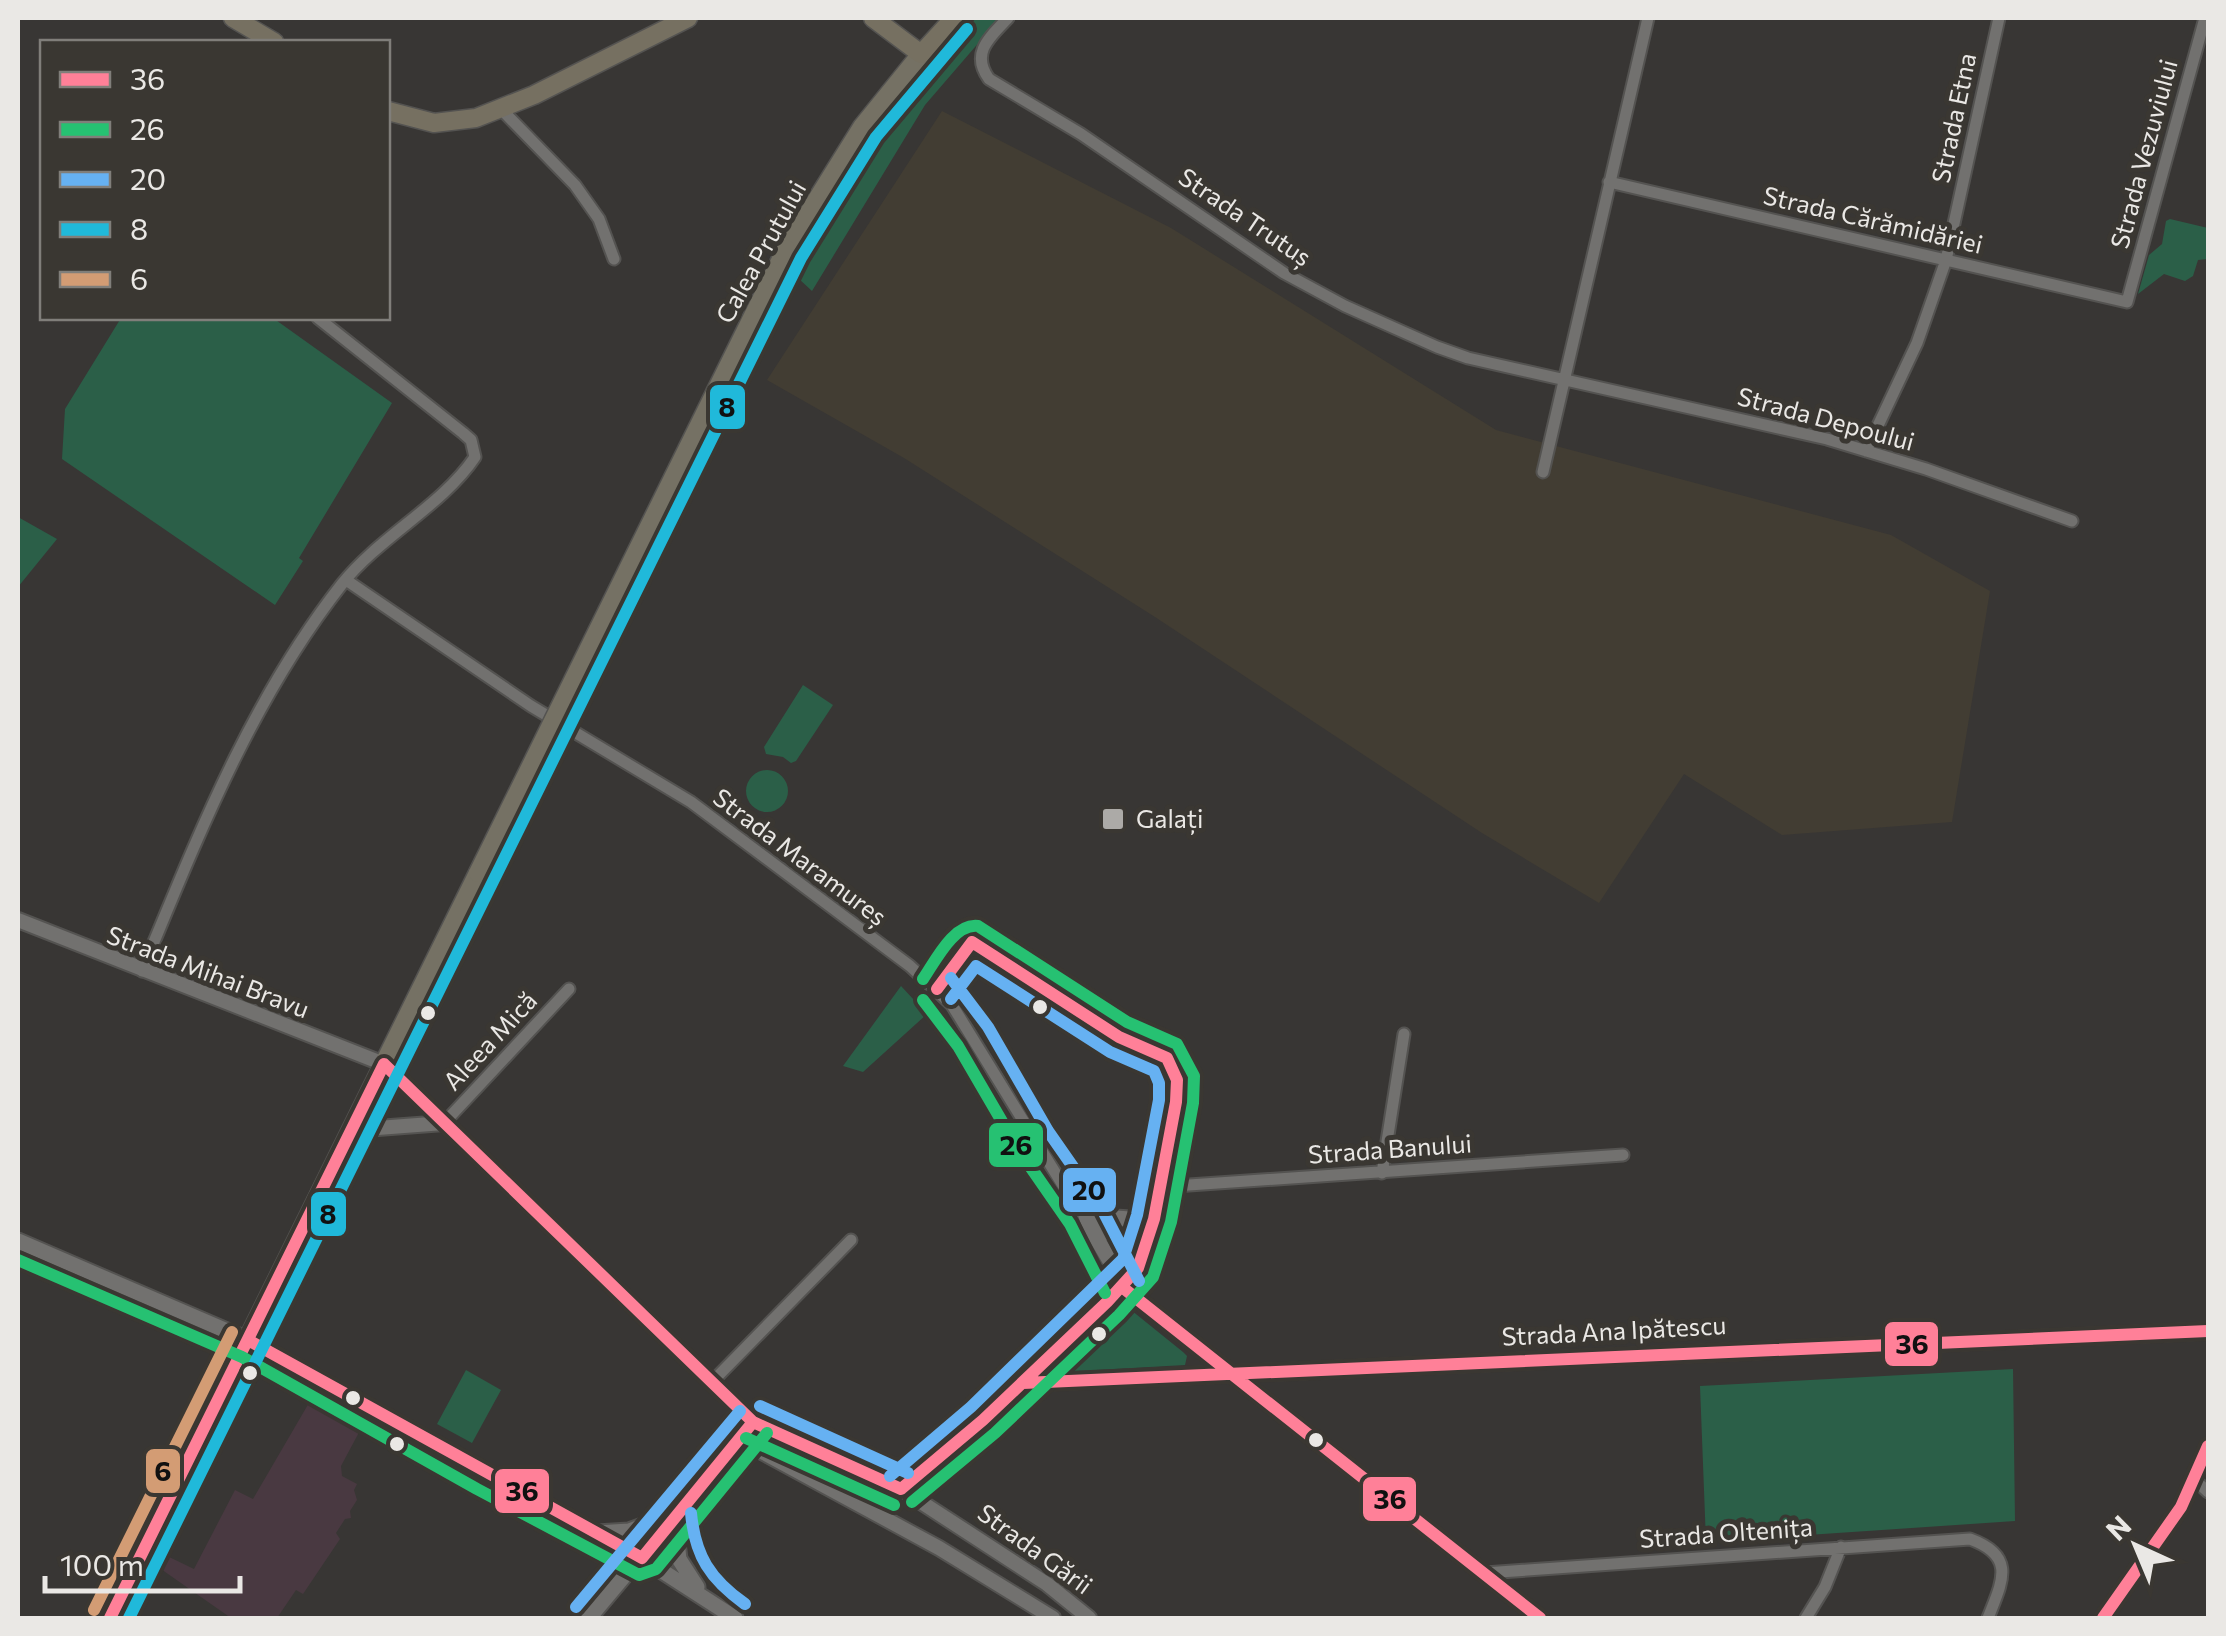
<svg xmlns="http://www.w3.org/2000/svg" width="2226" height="1636" font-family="Commissioner,sans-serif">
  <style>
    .built { fill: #423d33 }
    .education { fill: #493941 }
    .green { fill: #2b5f48 }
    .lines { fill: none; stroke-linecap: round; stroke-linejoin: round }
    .minor-casing { stroke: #545351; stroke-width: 15 }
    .tertiary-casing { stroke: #545351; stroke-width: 18 }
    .secondary-casing { stroke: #545351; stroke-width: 19 }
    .primary-casing { stroke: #545351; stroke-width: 21 }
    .trunk-casing { stroke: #545351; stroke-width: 21 }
    .minor { stroke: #72716f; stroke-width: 11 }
    .tertiary { stroke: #72716f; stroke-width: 14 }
    .secondary { stroke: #72716f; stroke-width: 15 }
    .primary { stroke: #757164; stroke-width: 18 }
    .trunk { stroke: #767061; stroke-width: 18 }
    .primary-bridge-casing { stroke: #545351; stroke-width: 21; stroke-linecap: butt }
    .primary-bridge { stroke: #757164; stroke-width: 18 }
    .bus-1-casing { stroke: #3a3732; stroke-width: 20 }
    .bus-2-casing { stroke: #3a3732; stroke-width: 20 }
    .bus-3-casing { stroke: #3a3732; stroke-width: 20 }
    .bus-4-casing { stroke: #3a3732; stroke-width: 20 }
    .bus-5-casing { stroke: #3a3732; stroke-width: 20 }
    .bus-1 { stroke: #ff8098; stroke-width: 12 }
    .bus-2 { stroke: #26c172; stroke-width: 12 }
    .bus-3 { stroke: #66b1f2; stroke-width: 12 }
    .bus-4 { stroke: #20b9da; stroke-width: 12 }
    .bus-5 { stroke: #d39c74; stroke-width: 12 }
    .poi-dot { fill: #acaaa7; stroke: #3a3732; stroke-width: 4 }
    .bus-dot { fill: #eae8e5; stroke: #3a3732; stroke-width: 4 }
    .labels { text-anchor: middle; stroke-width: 10; stroke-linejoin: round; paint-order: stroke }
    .street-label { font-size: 25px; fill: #eae8e5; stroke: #3a3732 }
    .poi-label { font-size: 25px; fill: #eae8e5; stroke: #3a3732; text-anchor: start }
    .line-badge { stroke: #3a3732; stroke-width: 4 }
    .pale-badge-label { font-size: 28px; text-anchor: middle; font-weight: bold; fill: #111 }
  </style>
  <rect width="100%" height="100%" fill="#383634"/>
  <path class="built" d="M942,111L1171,228L1496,430L1891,535L1990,591L1952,822L1782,835L1684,774L1599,903L1482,833L1155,617L904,458L767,380Z"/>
  <path class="education" d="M313,1396L364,1423L341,1466L342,1476L357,1484L354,1490L357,1500L350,1511L351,1518L345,1519L336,1533L340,1539L303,1594L296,1590L277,1618H231L158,1567L165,1555L194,1569L235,1490L253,1499Z"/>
  <path class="green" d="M976,18H1000L925,105L812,291L798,278L910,96Z
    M2170,219L2208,228V259L2198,260L2193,276L2185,281L2164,274L2138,294L2149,255L2162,244L2166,221Z
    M121,318H273L392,403L299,558L303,561L275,605L62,459L65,409Z
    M18,517L57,539L18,587Z
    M803,685L833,705L796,761L791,763L783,757L766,754L764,747Z
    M746 791a21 21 0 1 1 42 0a21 21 0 1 1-42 0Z
    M901,986L927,1014L863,1072L843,1066Z
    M1126,1306L1183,1352L1187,1356L1185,1365L1061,1372L1058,1369L1060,1365Z
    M2013,1369L2015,1521L1706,1542L1700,1386Z
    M466,1370L501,1390L472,1443L437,1424Z"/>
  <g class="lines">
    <defs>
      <path id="minor" d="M1008,18C990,37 970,53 989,79L1081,134L1284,273L1345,306L1437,347L1468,358L1827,439L1926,469L2072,521
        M501,109L575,185L599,219L614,259
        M1609,182L2127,302L2205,18
        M1866,451L1917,343L1946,260L1999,18
        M1543,472L1648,18
        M346,580L531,706L691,802L910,966L952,1005L1069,1195L1104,1233L1145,1252
        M142,971C198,836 251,700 342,584C379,537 442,506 475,457L471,440L463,433L318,318
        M444,1123L569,989
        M1382,1173L1404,1034
        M1160,1187L1623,1155
        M711,1383L851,1240
        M2195,1480L2208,1492
        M1485,1573L1970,1539C2017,1556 2002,1582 1988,1618
        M1806,1618L1825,1587L1841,1547"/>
      <path id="tertiary" d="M18,920L384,1064L753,1422
        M351,1130L444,1123
        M1122,1287L1540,1618
        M738,1439L939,1548L1053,1618
        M901,1489L1047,1584L1089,1618
        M2103,1618L2181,1507L2208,1446"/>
      <path id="secondary" d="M18,1241L250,1341L486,1474L642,1558L735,1618
        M1122,1287C1114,1261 1095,1242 1086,1216L1130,1219L1157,1205
        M1023,1383L2208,1331
        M674,1515L679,1559L697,1587
        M597,1533L629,1531L670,1516
        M589,1618L753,1422L901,1489L983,1420L1107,1302L1138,1268L1154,1219L1176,1102L1177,1080L1167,1058"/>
      <path id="primary" d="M786,249L862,127L921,54
        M110,1618L478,873"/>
      <path id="trunk" d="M233,18L274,42
        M873,18L921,54L954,18
        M388,111L434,123L476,118L534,95L688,18"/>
    </defs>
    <use href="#minor" class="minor-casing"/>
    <use href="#tertiary" class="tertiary-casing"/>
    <use href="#secondary" class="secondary-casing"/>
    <use href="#primary" class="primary-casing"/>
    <use href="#trunk" class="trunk-casing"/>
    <use href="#minor" class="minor"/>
    <use href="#tertiary" class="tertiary"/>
    <use href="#secondary" class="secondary"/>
    <use href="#primary" class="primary"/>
    <use href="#trunk" class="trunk"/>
    <defs>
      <path id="primary-bridge" d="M478,873L786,249"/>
    </defs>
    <use href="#primary-bridge" class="primary-bridge-casing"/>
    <use href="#primary-bridge" class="primary-bridge"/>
    <defs>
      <path id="bus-1" d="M937,989L972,942L1119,1037L1167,1058
        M1122,1287L1540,1618
        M248,1340L642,1558L753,1422
        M1023,1383L2208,1331
        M901,1489L983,1420L1107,1302L1138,1268L1154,1219L1176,1102L1177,1080L1167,1058
        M110,1618L384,1064L753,1422L901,1489
        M2103,1618L2181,1507L2208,1446"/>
      <path id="bus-2" d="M923,1000L958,1046L1018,1149L1070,1224L1105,1293
        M18,1260L242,1357L477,1489L639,1575L656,1569L767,1433
        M746,1438L894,1505
        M912,1502L995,1433L1119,1315L1153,1277L1171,1222L1193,1103L1194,1076L1177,1044L1127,1022L978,926C954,923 936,960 923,979"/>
      <path id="bus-3" d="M951,978L988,1027L1048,1131L1101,1207L1139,1281
        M760,1406L908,1473
        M890,1476L971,1407L1123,1259L1137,1215L1159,1100V1083L1154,1071L1110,1052L976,966L951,999
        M691,1513C695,1556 710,1579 745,1604
        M576,1607L740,1411"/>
      <path id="bus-4" d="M129,1618L801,258L876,137L967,29"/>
      <path id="bus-5" d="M94,1610L232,1332"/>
    </defs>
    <use href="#bus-1" class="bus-1-casing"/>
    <use href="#bus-2" class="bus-2-casing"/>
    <use href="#bus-3" class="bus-3-casing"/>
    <use href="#bus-4" class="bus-4-casing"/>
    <use href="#bus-5" class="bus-5-casing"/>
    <use href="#bus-1" class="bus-1"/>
    <use href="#bus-2" class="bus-2"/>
    <use href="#bus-3" class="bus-3"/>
    <use href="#bus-4" class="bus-4"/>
    <use href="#bus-5" class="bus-5"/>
  </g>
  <rect class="poi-dot" x="1101" y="807" width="24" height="24" rx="5"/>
  <g class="bus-dot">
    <circle cx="1040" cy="1007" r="9"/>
    <circle cx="428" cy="1013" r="9"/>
    <circle cx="1099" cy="1334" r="9"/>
    <circle cx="250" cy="1373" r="9"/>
    <circle cx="353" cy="1398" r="9"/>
    <circle cx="1316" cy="1440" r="9"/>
    <circle cx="397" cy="1444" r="9"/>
  </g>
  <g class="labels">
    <g class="street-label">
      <text transform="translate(1954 118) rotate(-78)" y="9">Strada Etna</text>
      <text transform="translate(2144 154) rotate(-75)" y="9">Strada Vezuviului</text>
      <text transform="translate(1245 217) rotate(34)" y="9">Strada Trutuș</text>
      <text transform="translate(1873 220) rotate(13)" y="9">Strada Cărămidăriei</text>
      <text transform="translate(761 252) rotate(-61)" y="9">Calea Prutului</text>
      <text transform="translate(1826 419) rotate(15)" y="9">Strada Depoului</text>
      <text transform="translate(800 857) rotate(37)" y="9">Strada Maramureș</text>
      <text transform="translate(208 972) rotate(21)" y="9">Strada Mihai Bravu</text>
      <text transform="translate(490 1041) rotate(-47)" y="9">Aleea Mică</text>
      <text transform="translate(1390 1149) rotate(-4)" y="9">Strada Banului</text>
      <text transform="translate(1614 1331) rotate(-3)" y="9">Strada Ana Ipătescu</text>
      <text transform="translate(1726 1533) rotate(-4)" y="9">Strada Oltenița</text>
      <text transform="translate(1035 1549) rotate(36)" y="9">Strada Gării</text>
    </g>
    <g class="poi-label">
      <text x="1136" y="828">Galați</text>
    </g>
  </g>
  <g class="line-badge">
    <rect x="708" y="383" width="39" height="48" rx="10" fill="#20b9da"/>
    <rect x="987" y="1121" width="58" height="48" rx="10" fill="#26c172"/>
    <rect x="1061" y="1166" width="57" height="48" rx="10" fill="#66b1f2"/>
    <rect x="309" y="1190" width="39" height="48" rx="10" fill="#20b9da"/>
    <rect x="1883" y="1320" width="57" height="48" rx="10" fill="#ff8098"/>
    <rect x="144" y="1447" width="38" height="48" rx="10" fill="#d39c74"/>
    <rect x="493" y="1467" width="58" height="48" rx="10" fill="#ff8098"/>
    <rect x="1361" y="1475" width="57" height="48" rx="10" fill="#ff8098"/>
  </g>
  <g class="pale-badge-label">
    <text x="727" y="417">8</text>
    <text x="1016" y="1155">26</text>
    <text x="1089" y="1200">20</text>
    <text x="328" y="1224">8</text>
    <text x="1912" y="1354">36</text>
    <text x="163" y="1481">6</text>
    <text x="522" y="1501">36</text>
    <text x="1390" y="1509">36</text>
  </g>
  <rect width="2226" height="1636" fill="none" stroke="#eae8e5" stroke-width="40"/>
  <rect x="40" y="40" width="350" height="280" fill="#3a3732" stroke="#807e7a" stroke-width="2.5"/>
  <rect x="60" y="72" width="50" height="15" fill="#ff8098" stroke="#807e7a" stroke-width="2.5"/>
  <text x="130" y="90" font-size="30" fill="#eae8e5">36</text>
  <rect x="60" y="122" width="50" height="15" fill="#26c172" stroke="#807e7a" stroke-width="2.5"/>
  <text x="130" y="140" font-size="30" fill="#eae8e5">26</text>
  <rect x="60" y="172" width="50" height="15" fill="#66b1f2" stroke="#807e7a" stroke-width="2.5"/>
  <text x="130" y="190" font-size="30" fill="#eae8e5">20</text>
  <rect x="60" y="222" width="50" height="15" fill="#20b9da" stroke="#807e7a" stroke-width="2.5"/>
  <text x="130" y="240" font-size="30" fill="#eae8e5">8</text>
  <rect x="60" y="272" width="50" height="15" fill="#d39c74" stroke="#807e7a" stroke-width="2.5"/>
  <text x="130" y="290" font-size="30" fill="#eae8e5">6</text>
  <g transform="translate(2136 1546) rotate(316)" stroke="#3a3732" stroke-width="8" paint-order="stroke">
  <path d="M0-8L18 38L0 25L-18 38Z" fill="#eae8e5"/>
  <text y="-15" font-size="28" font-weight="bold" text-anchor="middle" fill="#eae8e5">N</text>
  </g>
  <path d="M45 1576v15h195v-15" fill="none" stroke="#eae8e5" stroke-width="5"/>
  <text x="60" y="1576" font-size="30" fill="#eae8e5" stroke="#3a3732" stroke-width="8" paint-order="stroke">100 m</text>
</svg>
